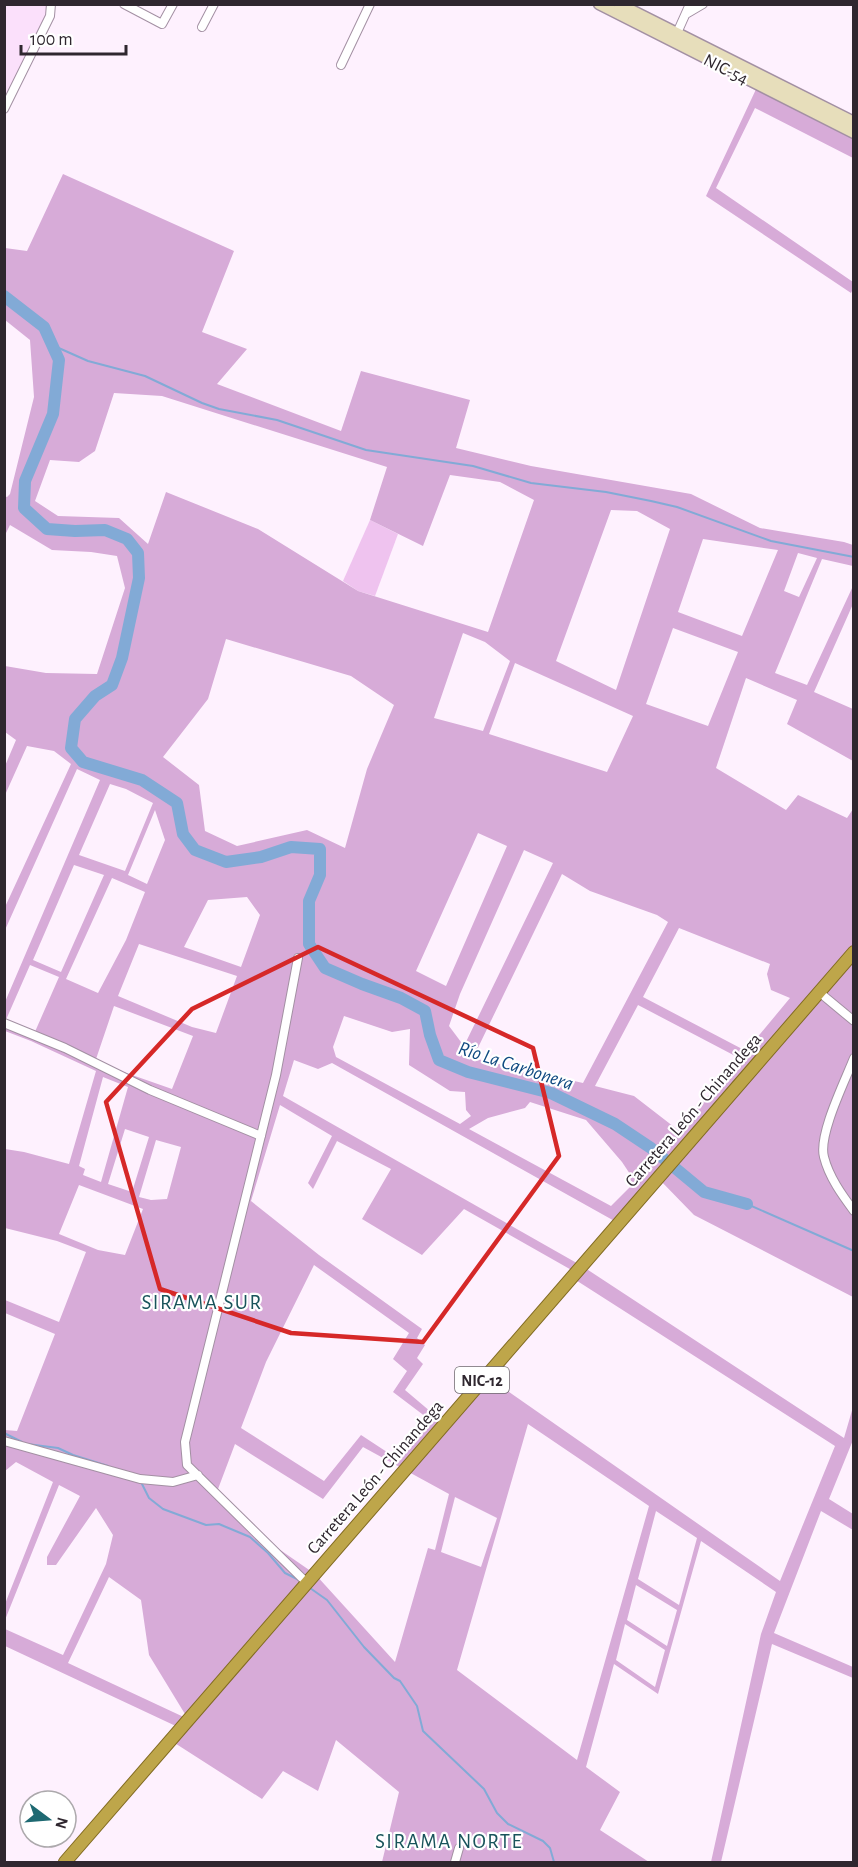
<svg xmlns="http://www.w3.org/2000/svg" width="858" height="1867" font-family="'Alegreya Sans',sans-serif">
  <style>
    .built { fill: #fbe0fb }
    .green { fill: #efc3ef }
    .forest { fill: #d7abd8; fill-rule: evenodd }
    .lines { fill: none; stroke-linecap: round; stroke-linejoin: round }
    .stream { stroke: #82aad6; stroke-width: 2 }
    .river { stroke: #82aad6; stroke-width: 12 }
    .minor-casing { stroke: #a390a3; stroke-width: 10 }
    .secondary-casing { stroke: #a390a3; stroke-width: 13 }
    .trunk-casing { stroke: #826b23; stroke-width: 14 }
    .minor { stroke: #fff; stroke-width: 8 }
    .secondary { stroke: #e7debb; stroke-width: 10 }
    .trunk { stroke: #bea64a; stroke-width: 12 }
    .marked { fill: none; stroke: #d62828; stroke-width: 4.5; stroke-linejoin: round }
    .labels { text-anchor: middle; stroke-width: 4.5; stroke-linejoin: round; paint-order: stroke }
    .shield { fill: #fff; stroke: #6d686d; stroke-width: 1.5 }
    .shield-label { font-size: 16px; font-weight: bold; fill: #2f272f }
    .street-label { font-size: 18px; fill: #2f272f; stroke: #fff }
    .water-label { font-size: 20px; font-style: italic; fill: #104a81; stroke: #fff }
    .quarter-label { font-size: 21px; letter-spacing: 1.5px; fill: #19545b; stroke: #fff }
  </style>
  <rect width="100%" height="100%" fill="#fef1fe"/>
  <path class="built" d="M5,5H48L51,9L5,108Z"/>
  <path class="green" d="M370,520L398,534L375,596L358,591L343,581Z"/>
  <path class="forest" d="M758,85L853,133V158L755,108L716,188L853,282V289L851,293L706,196Z
    M63,174L234,251L202,332L247,349L217,384L341,431L361,371L470,400L456,448L531,466L691,494L760,528L844,542L853,545V566L822,559L775,673L807,685L853,586V604L814,692L853,709V761L787,724L797,700L746,678L716,768L786,810L798,795L847,818L853,809V1297L694,1215L658,1178L618,1223L332,1063L318,1069L294,1060L283,1096L582,1266L844,1438L853,1407V1440L829,1499L853,1514V1530L821,1511L774,1633L853,1667V1678L772,1644L721,1862H711L761,1634L776,1592L701,1541L658,1694L614,1664L586,1767L620,1792L600,1830L649,1862H382L399,1792L336,1740L318,1791L283,1771L262,1799L170,1740L180,1728L5,1646V1629L63,1655L106,1564L113,1535L96,1508L56,1565H47V1557L80,1496L59,1485L5,1620V1604L53,1482L16,1462L5,1471V1430L17,1431L55,1334L5,1313V1300L59,1322L86,1252L57,1241L5,1228V1149L24,1152L69,1164L96,1071L31,1041L5,1031V1002L100,780L77,769L5,930V907L71,764L54,751L27,746L5,795V766L16,740L5,732V666L46,673L97,674L125,588L117,556L91,552L52,550L10,525L5,535L4,496L7,497L10,494L34,397L30,340L5,320V248L27,251ZM114,393L162,396L387,467L370,520L423,546L450,475L500,482L534,500L488,632L358,591L258,529L166,492L148,544L119,518L58,516L35,501L50,460L79,462L95,451ZM611,510L637,511L670,529L616,690L556,661ZM703,539L778,550L742,636L678,612ZM798,553L817,558L799,597L784,591ZM673,628L738,652L708,726L646,704ZM463,633L485,642L510,661L483,731L434,718ZM226,639L351,676L394,705L367,769L345,848L307,830L237,846L205,831L199,785L163,757L208,699ZM515,663L633,716L607,772L489,734ZM110,784L126,789L153,803L125,871L79,855ZM155,810L165,840L147,884L128,875ZM478,833L507,846L446,986L416,971ZM524,850L553,863L464,1046L449,1026L460,994ZM74,865L104,875L61,972L33,960ZM562,874L590,891L657,915L668,922L583,1083L473,1058ZM112,878L145,892L126,940L98,993L66,979ZM247,897L260,915L241,967L184,947L208,900ZM679,928L770,964L767,974L771,990L790,998L746,1051L643,997ZM139,944L237,976L216,1033L192,1027L118,996ZM30,965L59,977L34,1034L5,1022ZM638,1005L741,1059L678,1130L634,1096L595,1086ZM114,1006L193,1036L172,1089L95,1062ZM344,1016L392,1032L410,1029L409,1065L450,1091L465,1092L466,1110L471,1116L460,1124L336,1057L333,1047ZM103,1077L128,1087L101,1182L83,1175L85,1169L79,1166ZM530,1102L586,1120L622,1162L630,1174L631,1186L611,1206L469,1129L488,1118L525,1108ZM280,1105L332,1136L308,1183L313,1189L337,1141L391,1169L362,1219L422,1255L464,1209L575,1272L571,1277L835,1446L780,1581L486,1376L444,1423L405,1390L423,1364L417,1358L425,1345L417,1338L422,1329L319,1255L251,1201ZM125,1129L149,1137L132,1192L108,1184ZM156,1140L181,1147L167,1199L151,1200L139,1197ZM79,1185L143,1209L125,1255L98,1250L59,1234ZM314,1265L409,1333L393,1359L407,1371L393,1392L426,1417L393,1456L361,1435L324,1481L241,1428L266,1362ZM528,1424L649,1506L577,1760L457,1670ZM235,1444L323,1499L363,1447L449,1494L435,1550L428,1548L395,1662L315,1574L260,1536L218,1489ZM455,1497L497,1518L481,1567L441,1552ZM656,1511L697,1538L679,1605L638,1579ZM109,1577L141,1600L149,1655L188,1719L68,1663ZM636,1585L677,1610L667,1646L627,1620ZM625,1624L665,1650L655,1687L616,1660Z"/>
  <g class="lines">
    <path class="stream" d="M52,345L88,361L145,376L202,403L219,409L277,420L366,450L473,466L531,483L606,492L651,501L677,507L771,541L854,557
      M747,1204L854,1251
      M4,1433L22,1442
      M27,1444L58,1448L73,1455L108,1466
      M140,1480L149,1498L163,1509L206,1525L219,1524L250,1537L268,1553L285,1573L303,1582
      M310,1588L327,1600L364,1647L394,1678L400,1681L417,1706L423,1731L484,1789L497,1813L508,1824L543,1841L550,1848L554,1862"/>
    <path class="river" d="M4,296L44,327L59,360L53,414L25,481L24,508L47,529L75,531L105,530L127,539L138,553L139,578L122,658L112,685L95,696L75,719L71,748L83,762L142,780L177,803L183,834L195,850L226,862L261,857L291,847L320,849V875L309,901V944L325,968L362,984L401,998L425,1011L430,1035L439,1060L468,1072L551,1093L615,1124L651,1148L704,1192L747,1204"/>
    <defs>
      <path id="minor" d="M124,4L162,24L173,4
        M686,14L703,4
        M202,27L214,4
        M677,33L690,4
        M341,65L370,4
        M4,109L50,16L51,4
        M298,958L276,1075L185,1442L187,1465L307,1583
        M819,992L854,1021
        M4,1023L65,1048L150,1090L261,1136
        M854,1058C845,1081 818,1135 824,1157C829,1177 842,1195 854,1211
        M4,1441L140,1479L173,1482L198,1475
        M455,1862L459,1848"/>
      <path id="secondary" d="M599,4L854,133
        M619,4L854,122"/>
      <path id="trunk" d="M65,1862L854,952"/>
    </defs>
    <use href="#minor" class="minor-casing"/>
    <use href="#secondary" class="secondary-casing"/>
    <use href="#trunk" class="trunk-casing"/>
    <use href="#minor" class="minor"/>
    <use href="#secondary" class="secondary"/>
    <use href="#trunk" class="trunk"/>
  </g>
  <path class="marked" d="M318,947L533,1048L559,1156L423,1342L291,1333L160,1289L106,1102L192,1009Z"/>
  <g class="labels">
    <rect class="shield" x="455" y="1367" width="54" height="26" rx="4.5"/>
    <g class="shield-label">
      <text x="482" y="1386">NIC-12</text>
    </g>
    <g class="street-label">
      <text transform="translate(726 69) rotate(27)" y="6">NIC-54</text>
      <text transform="translate(693 1110) rotate(-49)" y="6">Carretera León - Chinandega</text>
      <text transform="translate(375 1477) rotate(-49)" y="6">Carretera León - Chinandega</text>
    </g>
    <g class="water-label">
      <text transform="translate(516 1065) rotate(18)" y="7">Río La Carbonera</text>
    </g>
    <g class="quarter-label">
      <text x="202" y="1309">SIRAMA SUR</text>
      <text x="449" y="1848">SIRAMA NORTE</text>
    </g>
  </g>
  <rect width="858" height="1867" fill="none" stroke="#2f272f" stroke-width="12"/>
  <g transform="translate(48 1819) rotate(106)"><circle r="28" fill="#ffffff" stroke="#aca9ac" stroke-width="1.5"/>
  <path d="M0-4.5L10 22L0 15L-10 22Z" fill="#1e6972"/>
  <text y="-9" font-size="16" font-weight="bold" text-anchor="middle" fill="#2f272f">N</text>
  </g>
  <path d="M21 45v9h105v-9" fill="none" stroke="#2f272f" stroke-width="3"/>
  <text x="30" y="45" font-size="18" fill="#2f272f" stroke="#ffffff" stroke-width="4.5" paint-order="stroke">100 m</text>
</svg>
